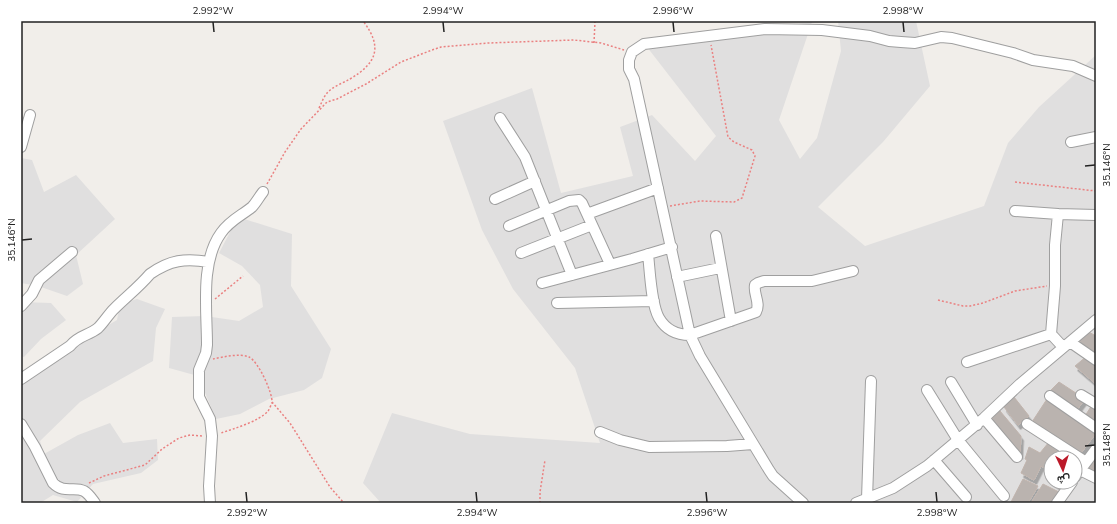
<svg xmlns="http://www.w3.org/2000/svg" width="1117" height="524" font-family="'Nunito Sans',Vazirmatn,sans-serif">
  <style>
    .residential { fill: #e0dfdf; fill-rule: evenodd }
    .building { fill: #bab3af; stroke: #c1b4ad; filter: url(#shadow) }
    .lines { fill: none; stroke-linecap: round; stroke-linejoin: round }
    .minor-casing { stroke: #9f9f9f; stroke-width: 12 }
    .path { stroke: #ea8181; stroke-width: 1.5; stroke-dasharray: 2 2; stroke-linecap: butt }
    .minor { stroke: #fff; stroke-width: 10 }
    .ticks { fill: none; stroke: #222; stroke-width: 1.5 }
    .neatline { fill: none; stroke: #222; stroke-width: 1.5 }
    .ticks-label { font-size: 10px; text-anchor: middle; fill: #222 }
  </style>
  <defs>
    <filter id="shadow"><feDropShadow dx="2.5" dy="4.5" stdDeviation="0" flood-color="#0004"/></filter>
  </defs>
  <rect width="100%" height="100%" fill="#f1eeea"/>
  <path class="residential" d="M838,21H916L930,86L883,142L818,207L865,246L984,206L1008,143L1039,107L1096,55V503H381L363,483L392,413L470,434L600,443L575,368L513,289L482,230L443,121L532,88L561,193L633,176L620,127L652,115L695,161L716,136L647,47L812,22L779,120L800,159L817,138L841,51ZM1051,458H1075V482H1051Z
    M21,158L32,160L44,192L76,175L115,219L76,255L83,284L67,296L38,286L21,283Z
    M238,217L292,234L291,286L331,349L322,378L304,390L269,399L240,414L216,419L198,376L169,368L172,317L205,316L239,321L263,307L260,285L242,266L219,253Z
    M137,299L165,309L156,328L153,361L80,402L40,441L44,454L78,435L110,423L123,443L157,439L158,460L141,473L93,484L77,502L53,495L40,503H22L21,501V382L84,339L117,320L120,304Z
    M21,302L51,303L66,320L41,339L24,357L21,356Z"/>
  <path class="building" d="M1087,331L1096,336V350L1093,353L1077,341Z
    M1087,356L1096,364V384L1075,366Z
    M1059,382L1085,399L1076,411L1049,392Z
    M1014,397L1029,416L1018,425L1004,407Z
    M1047,399L1096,433L1081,453L1032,422Z
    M1092,405L1096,407V423L1085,416Z
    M1000,411L1021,436L1020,455L989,420Z
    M1049,442L1072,458H1051V472L1041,466L1034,480L1021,473L1027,460L1025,459L1029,447L1040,453Z
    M1096,456V472L1087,468Z
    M1023,479L1038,486L1028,503H1014L1011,502Z
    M1052,482H1064L1061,488Z
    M1043,484L1061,493L1055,503H1031Z"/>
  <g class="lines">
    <defs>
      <path id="minor" d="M500,118L525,157L572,275
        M1071,142L1096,137
        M21,147L30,115
        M495,199L535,181
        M1015,211L1058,214
        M587,214L658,188
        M509,226L569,201L579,200L582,203L610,264
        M716,236L731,321
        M521,253L592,225
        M648,254C650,271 651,304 659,318C666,330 677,335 690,335L756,312C761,303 753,294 755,285L758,283L764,281H812L853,271
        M677,277L720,268
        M542,283L632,259L672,247
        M557,303L654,301
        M21,306L32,294L39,280L72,252
        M1070,342L1096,360
        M1063,347L1051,334L1055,286V245L1058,214L1096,215
        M967,362L1051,334
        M21,379L70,346C79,335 88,336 98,328C104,322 108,315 114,309C126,297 139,287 150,274C170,260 185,258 209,262
        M951,382L977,425
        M927,390L958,440L1004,496
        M1081,395L1096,404
        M1050,396L1096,428
        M984,418L1017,457
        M21,424L35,447L53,483C64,494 74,486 84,491C89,494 92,499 95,503
        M1027,424L1086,462
        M600,432L620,440L649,447L727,446L753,444
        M934,460L966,497
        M1080,470L1096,478
        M1075,477L1096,449
        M867,499L871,381
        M210,503L209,486L212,436L210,419L199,397V370L206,353L207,345C207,310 200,262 221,233C230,220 241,216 252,207C256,203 259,197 263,192
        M803,503L773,476L769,470L700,356L690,335L634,79L629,69V60L632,52L644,44L765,29L822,30L870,36L889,41L901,42L915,43L941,37L952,38L1013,53L1033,60L1073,66L1096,76
        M856,503L893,488L927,466L984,418L1020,384L1096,320
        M1057,503L1072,482"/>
    </defs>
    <use href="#minor" class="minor-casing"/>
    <path class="path" d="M594,43L595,21
      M319,108C322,102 324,96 328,92C334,86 343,83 350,79C377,63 383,47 363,21
      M1015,182L1096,191
      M267,184L285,152L301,129L327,102L337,99L366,84L401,62L432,50L441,47L488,43L574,40L601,43L624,50
      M670,206L700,201L734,202L742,198L755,156L752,150L734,142L728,137L711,45
      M215,299L243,276
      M938,300L963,306H970L983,303L1015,291L1047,286
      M213,359C223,357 239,353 249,357C258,361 273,393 272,403C271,405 269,410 268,411C260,421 233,429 221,433
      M272,402L290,423L330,487L344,503
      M89,483L104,476L145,465L162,449L179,438L190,435L202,436
      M540,503V492L545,460"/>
    <use href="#minor" class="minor"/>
  </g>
  <path class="ticks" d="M213,22L214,32M443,22L444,32M673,22L674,32M903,22L904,32M1085,166L1095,165M22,240L32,239M1085,446L1095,445M246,492L247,502M476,492L477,502M706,492L707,502M936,492L937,502"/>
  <rect width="1117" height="524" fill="none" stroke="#ffffff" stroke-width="44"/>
  <g transform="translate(1063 470) rotate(176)"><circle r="19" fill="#ffffff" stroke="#a7a7a7"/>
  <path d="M0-3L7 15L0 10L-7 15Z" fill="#bb1929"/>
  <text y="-6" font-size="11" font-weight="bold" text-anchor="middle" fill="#222222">ش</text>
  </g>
  <rect x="22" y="22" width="1073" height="480" class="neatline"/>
  <g class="ticks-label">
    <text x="213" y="14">2.992°W</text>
    <text x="443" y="14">2.994°W</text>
    <text x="673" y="14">2.996°W</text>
    <text x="903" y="14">2.998°W</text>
    <text transform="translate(1106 165) rotate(-90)" y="4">35.146°N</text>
    <text transform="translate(11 240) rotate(-90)" y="4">35.146°N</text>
    <text transform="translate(1106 445) rotate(-90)" y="4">35.148°N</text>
    <text x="247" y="516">2.992°W</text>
    <text x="477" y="516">2.994°W</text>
    <text x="707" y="516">2.996°W</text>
    <text x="937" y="516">2.998°W</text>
  </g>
</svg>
